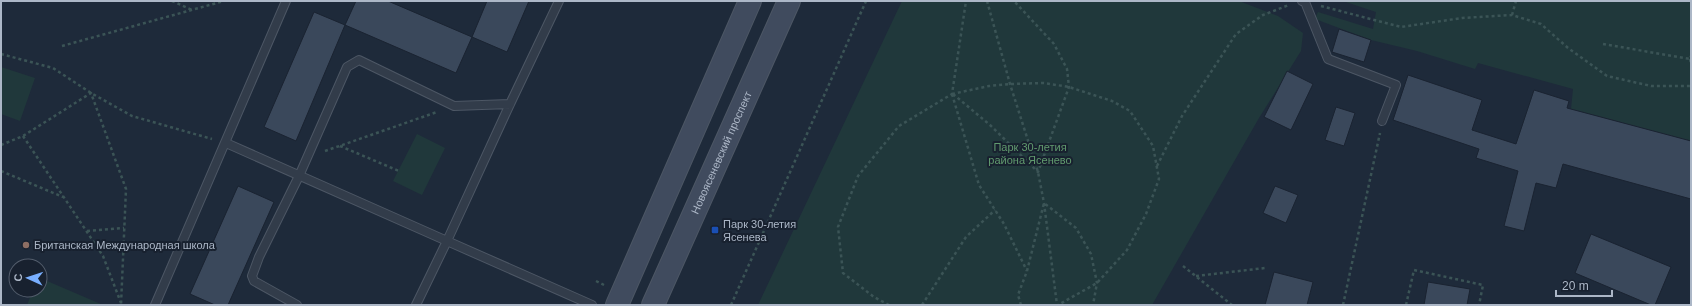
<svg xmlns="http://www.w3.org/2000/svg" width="1692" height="306" font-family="Helvetica,sans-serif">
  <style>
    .green { fill: #20383b }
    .building { fill: #3a485b; stroke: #1a2331 }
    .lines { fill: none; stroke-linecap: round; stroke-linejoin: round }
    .lane-casing { stroke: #4d5765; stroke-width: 10 }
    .secondary-casing { stroke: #4d5765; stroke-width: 24 }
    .path { stroke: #3b5456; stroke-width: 2.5; stroke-dasharray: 3 3; stroke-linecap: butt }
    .lane { stroke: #323c4a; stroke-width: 8 }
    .secondary { stroke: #404b5e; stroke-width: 22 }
    .transit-dot { fill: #1a4fb4; stroke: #18212f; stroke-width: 1.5 }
    .education-dot { fill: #8d6e63; stroke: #18212f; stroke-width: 1.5 }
    .labels { text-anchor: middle; stroke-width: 4; stroke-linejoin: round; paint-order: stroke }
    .park-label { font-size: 11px; fill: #619a6e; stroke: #18212f }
    .street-label { font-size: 11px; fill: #acb7c7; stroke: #18212f }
    .poi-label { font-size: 11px; fill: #acb7c7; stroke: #18212f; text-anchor: start }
  </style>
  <rect width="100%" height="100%" fill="#1e2a3a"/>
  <path class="green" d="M902,1H1239L1278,16L1303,33L1301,51L1259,118L1152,305H758Z
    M1343,1H1691V141L1571,109L1573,89L1478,63L1475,69L1417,51L1371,40L1315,19L1318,12L1373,29L1376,12Z
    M1,67L35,78L20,121L1,114Z
    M417,134L445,148L422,195L393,181Z
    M40,278L103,305H27L33,290H40Z"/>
  <path class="building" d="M356,1H388L472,37L456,73L345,25Z
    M487,1H529L507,52L472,37Z
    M314,12L345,25L296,141L264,127Z
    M1339,29L1371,40L1364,62L1332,52Z
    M1287,71L1313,84L1291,130L1264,117Z
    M1408,75L1482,100L1472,130L1516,144L1534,90L1569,101L1567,108L1691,141V199L1563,164L1556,188L1536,183L1524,231L1504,226L1518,171L1476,158L1479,149L1393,120Z
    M1336,107L1355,113L1344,146L1325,140Z
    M238,186L274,202L228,305H215L190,294Z
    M1275,186L1298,195L1286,223L1263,213Z
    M1591,234L1671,267L1655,305H1651L1575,273Z
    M1274,272L1313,282L1307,305H1265Z
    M1428,282L1470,289L1467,305H1424Z"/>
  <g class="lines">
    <defs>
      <path id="lane" d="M559,1L510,104L447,241L592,305
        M1302,1L1305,2L1328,59L1396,85L1382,121
        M226,143L447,241L416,305
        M155,305L286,1
        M297,305L254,281L252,276L259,257L299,176L347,67L359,60L454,106L510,104"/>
      <g id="secondary">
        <path d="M617,305L750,1"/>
        <path id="s1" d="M653,305L789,1"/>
      </g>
    </defs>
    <use href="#lane" class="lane-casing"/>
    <use href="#secondary" class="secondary-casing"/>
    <path class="path" d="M172,1L192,10
      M987,1L1010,84L1038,172L1044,203L1057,305
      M1321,6L1401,27L1462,18L1512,15L1541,24L1568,48L1607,76L1651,86H1691
      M1512,15L1516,1
      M1603,44L1690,59L1691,56
      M62,46L224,1
      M1,54L53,68L91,93L132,116L212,139
      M1690,59L1691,64
      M952,94L989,86L1010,84L1044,83L1069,87L1112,101L1130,111L1153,146L1159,179L1146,214L1127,250L1097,283L1058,305
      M952,94L979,185L1004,224L1027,271
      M953,94L990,125L1038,172L1069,87L1067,69L1054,44L1014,1
      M23,136L103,256L121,303
      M1,145L23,136L91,93L126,189L121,305
      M340,146L399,171
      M325,151L437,112
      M1157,166L1182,116L1236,34L1263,15L1289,5
      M1,171L63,197
      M87,231L124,228
      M1183,266L1232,305
      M1196,276L1265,268
      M596,281L604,285
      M731,305L866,1
      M889,305L874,297L843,273L838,227L858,176L899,126L952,94L966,1
      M922,305L966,237L995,210
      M1021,305L1018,295L1027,271L1044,203L1076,228L1091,254L1097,283L1093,305
      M1343,305L1380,133
      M1406,305L1414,270L1483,285L1479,305"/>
    <use href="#lane" class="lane"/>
    <use href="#secondary" class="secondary"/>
  </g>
  <rect class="transit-dot" x="711" y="226" width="8" height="8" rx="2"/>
  <circle class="education-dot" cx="26" cy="245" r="4"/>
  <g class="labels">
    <g class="park-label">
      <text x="1030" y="151">Парк 30-летия<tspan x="1030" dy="13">района Ясенево</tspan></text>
    </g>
    <g class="street-label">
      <text dy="4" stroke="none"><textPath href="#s1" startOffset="167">Новоясеневский проспект</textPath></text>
    </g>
    <g class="poi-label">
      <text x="723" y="228">Парк 30-летия<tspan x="723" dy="13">Ясенева</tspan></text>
      <text x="34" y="249">Британская Международная школа</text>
    </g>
  </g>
  <rect width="1692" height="306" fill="none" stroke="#acb7c7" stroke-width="4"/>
  <g transform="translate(28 278) rotate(273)"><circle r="19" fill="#18212f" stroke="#535d6c"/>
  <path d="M0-3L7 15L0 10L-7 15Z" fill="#79afff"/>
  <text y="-6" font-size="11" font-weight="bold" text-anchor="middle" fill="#acb7c7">С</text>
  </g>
  <path d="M1556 290v6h56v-6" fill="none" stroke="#acb7c7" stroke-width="2"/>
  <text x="1562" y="290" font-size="12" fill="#acb7c7" stroke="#18212f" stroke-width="3" paint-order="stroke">20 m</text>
</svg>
